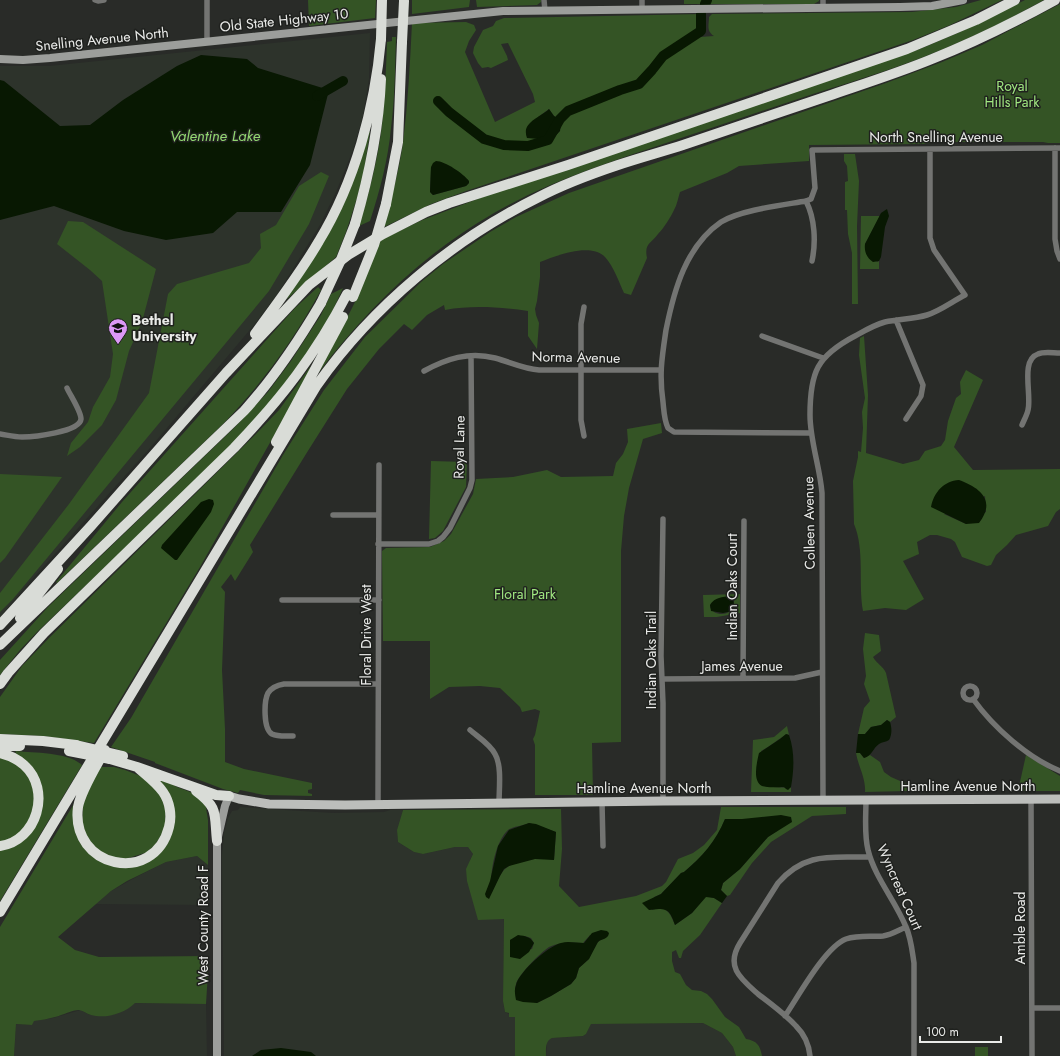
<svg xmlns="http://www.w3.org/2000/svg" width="1060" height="1056" font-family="Jost,sans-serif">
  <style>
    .built { fill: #2d332b }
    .green { fill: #345425; fill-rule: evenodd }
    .water { fill: #081802 }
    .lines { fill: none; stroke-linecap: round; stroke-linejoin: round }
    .river { stroke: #081802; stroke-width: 10 }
    .street { stroke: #737472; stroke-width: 5.5 }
    .secondary { stroke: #9c9e9b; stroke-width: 8 }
    .primary { stroke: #bcbebb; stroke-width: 9 }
    .highway { stroke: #d9dcd7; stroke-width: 10 }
    .highway-bridge { stroke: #d9dcd7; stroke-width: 10 }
    .labels { text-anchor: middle; stroke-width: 3; stroke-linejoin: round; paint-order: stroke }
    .street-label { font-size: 14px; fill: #e9eae8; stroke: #1f211e }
    .park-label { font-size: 14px; fill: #a0e780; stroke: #1f211e }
    .poi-label { font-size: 14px; font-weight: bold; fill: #e9eae8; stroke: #1f211e; text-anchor: start }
    .water-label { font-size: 15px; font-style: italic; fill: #92d771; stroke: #1f211e }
  </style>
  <rect width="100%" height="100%" fill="#292b28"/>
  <path class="built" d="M370,33L369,79L363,116L353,150L336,192L320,225L278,293L254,325L150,448L27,585L0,617V66H49Z
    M240,807L333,813L384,812L390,810H403L397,830L398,842L414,852L423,854L455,847H468L473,854L470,860L504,919L503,1001L505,1012L515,1017V1056H224L222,856L224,833L228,818L232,811L238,810Z
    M197,856L208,865L209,905L95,904L111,891L138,876L166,862Z
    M134,1003L206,1004L207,1056H14L16,1024L32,1025L33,1021L53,1018L77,1011L81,1010L90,1015L131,1006Z
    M703,1023L722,1033L733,1047L736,1056H546L547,1042L548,1039L552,1038L583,1036L586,1034L591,1024Z"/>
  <path class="green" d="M308,0H376L375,18L309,26Z
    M412,0H470L469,7L412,14Z
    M476,0H541V2L537,5L477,7Z
    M684,0H819V1L814,4H684Z
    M981,0H1002L950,25L913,40L466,191L431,204L384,227C391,199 399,171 403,143C408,103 410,63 412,23L466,22L474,25L476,30L469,41L465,52L495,122L535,102L533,94L508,43L501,44L507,56L508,60L491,68L488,67L482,68L478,63L473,53L474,47L483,30L493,26L496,21L504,18L703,14C707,21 704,27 698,31L700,37L714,36C706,31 709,25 709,17L712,14L912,12L956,7ZM549,109L554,116L561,120L560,131L551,140L538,117ZM431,167L469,183L466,186L433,195L430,192Z
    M1025,0H1044C1015,16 985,31 955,44C909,64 861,79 813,94C767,109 721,125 675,140C613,161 551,180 494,213C424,253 367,309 319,372L316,371L348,316L357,298L379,241L420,221L501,190L920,49L960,32Z
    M1060,4V143H1048L1043,142H937L923,144L809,145V161L739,166L727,173L680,192C678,198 677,205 674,210C671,217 663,229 658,234C651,244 644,243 647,258L631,295L624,293C619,282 614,267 605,257C590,242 556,256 540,262V277L537,301L535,309L536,315L539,323L537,349L528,336V311C500,307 472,305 445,310L444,305L427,315L412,330L404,324L379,349L347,389L306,454L250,545L253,552L235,581L231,574L221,587L225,592L222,670L225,729V762L244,769L312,783V789L308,790V793L312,794V796L264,795L240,790L238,793L223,789L155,763V762L111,747L131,718L283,455L324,390L365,337L421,282L443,264L490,232L516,217L569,193L886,83L942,62L982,45Z
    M392,37H396C395,67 395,98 391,128C388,160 380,190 370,221L359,226C369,193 378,159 382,125C385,97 386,70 387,42L392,41Z
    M368,132H370L364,171L357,198L346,232L336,257L287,299V298L316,254Z
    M844,154H855L859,181L857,226L858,304H852V253L848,234L847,210H845V182L848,181L847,166L844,161Z
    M321,172L329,176L309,224L269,291L13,599L0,612V593L69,504L149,393L168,294L177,284L249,263L261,248L260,234L276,225L299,186Z
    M861,216H880L865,244L877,262L879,261V269H860Z
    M68,221L83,222L156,269L142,322L129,351L116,400L102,425L80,447L67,456L71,443L88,422L93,407L110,377L113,354L102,281L90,270L57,244Z
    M318,287L321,290C293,341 264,381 224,423L57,583L56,582L122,502L295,308Z
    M343,288L331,314L305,356L263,412L198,478L37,632L20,650L0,675V660L48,607L235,427L268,392L291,361L321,315L331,294Z
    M864,336L868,395L866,453L903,464L919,460L925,451L941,446L945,440L948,421L956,398L961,394L960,382L966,370L983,380L954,447L973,470L1060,469V509L1056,512L1048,526L1016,535L1007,545L996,555L991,565L987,566L962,557L955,542L951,539L937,535H930L917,542L919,554L903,561L924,599L906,610L885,608L863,611C858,583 865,550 854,524L853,481L858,457V451L861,452L863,428L862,412L865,398L859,355L860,338ZM985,496L986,512L966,524L944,514Z
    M310,367L312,368L200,567L94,743L43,736L0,734V697L22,666L49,638L255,435L279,410Z
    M661,423L662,433L643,439L629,488L624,516L621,551V742L592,743L593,795H535V745L533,739L535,735L540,711L535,709L522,712L520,707L500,688L480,686L449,687L430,699V641H383L382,551L386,548L430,547L444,541L451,534L473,494L476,479L513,477L547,470L561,477L613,476L616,463L623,454L628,442L627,429Z
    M431,461L467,462L466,487L443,531L435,538L429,539Z
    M0,474L62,477L5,558L0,563Z
    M740,594V613L717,617H704L703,595ZM733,597C738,610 725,618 714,612C714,612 710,608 710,607L711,603Z
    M865,633L879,635L881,651L873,657C877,664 883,666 886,673L896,717L890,722L887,720L881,725L871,727L865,734H858L864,708L870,701L864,684L866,676L863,649Z
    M787,726L789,735L787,734C778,739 771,746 761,751L773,787L790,788L791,787V792H751L753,740L774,737Z
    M16,751C35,753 68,752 82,765L0,901V849L16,844L43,799L41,783L15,754Z
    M856,753H860L864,758L870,755L880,762L884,772L891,777L907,784V791L865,792C866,778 858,766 856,753Z
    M1026,755L1060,776V791H1018Z
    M0,756L18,763L33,782L36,809L20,834L0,843Z
    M100,767H114L125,770L143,777L156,787L166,807L165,829L151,851L122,860L96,851L82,829L83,800Z
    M156,779L169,782L177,787L198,795L208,807L206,808L208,820V865L197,856L166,862L127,881L111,891L58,937L75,950L99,957L209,956L206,1004L135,1003C124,1014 105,1019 91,1015C87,1014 84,1011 79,1010C72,1010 63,1015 55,1017C48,1019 41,1020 34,1021L32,1025L16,1024L14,1056H0V927L75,802L84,846L134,865L171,829Z
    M721,807H846V814L812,816L771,842L752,863L730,895L727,896L721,890L723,883L740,869L768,837L777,831L742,819H725C716,841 702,857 684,872L681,873L661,894L654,897L652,910C667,905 670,913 675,925L692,913L706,896L714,898L722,903L700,935L683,951L681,958H679L676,950L672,952V961L675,972L680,974L686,985L692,990L701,991L707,994L712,999L725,1017L739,1027L746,1039C757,1041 760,1045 762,1056H736L733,1047L722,1033L703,1023L591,1024L586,1034L583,1036L552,1038C545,1041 546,1049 546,1056H515V1017H509V1013L505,1012L503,1001L504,919L478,920L467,881L466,869L473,854L468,847H455L423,854L414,852L398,842L397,830L403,810L561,809L562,849L559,886L579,907L636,896L662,886L666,882L678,859L693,853L704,845L717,830ZM529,823L556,832L554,860C541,857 516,859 505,869C501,872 494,887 492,892C489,875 495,842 508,830C513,826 523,826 529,823ZM590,935L604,939L600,940L595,945L589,959L579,968L576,978L571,984L551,996L537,1003L515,994C515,991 515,987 516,984C518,975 541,952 549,947C560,942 572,942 583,943ZM525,936L531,938L534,943L532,949L510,952V940Z
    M975,1047H988V1056H975Z"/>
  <path class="water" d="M201,55L247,59L258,68L329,90L310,165L281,212H237L213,233L166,240L124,231L54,206L0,220V80L4,81L60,126L90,125L123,100L177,66Z
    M549,109L554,116L561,120L560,131L551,140L527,138C521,122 540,118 549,109Z
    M436,161C445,161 464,174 469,181V183L466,186L433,195L430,192L431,167L433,163Z
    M887,209L889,216L885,227L881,257L879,261L873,262C867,258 864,252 865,244L881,213Z
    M959,480C981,488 996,501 979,523L966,524L931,507C934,492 944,481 959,480Z
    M209,499L213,500L214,504L211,512L177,560H175L161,548L162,545L201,502Z
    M731,596L733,597L734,606L732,611L723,613L711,611L710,605C715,597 722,597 731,596Z
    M887,720L890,722C892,728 892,735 889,740C886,742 882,742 879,744C873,748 872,756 864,758L860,753H856L858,734H865L871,727L881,725Z
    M786,734L789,735C795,752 794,770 791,787L788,790L786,789L784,787C778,787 768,788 762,786C752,781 757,762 759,753L780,739Z
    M781,815L791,817L792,822L768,837L740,869L723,883L721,890L727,896L722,903L714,898L706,897L692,913L675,925C672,917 670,908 659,909C655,909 653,910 649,910L642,903L661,894L681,873L684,872C702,857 716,841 725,819H742Z
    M529,823L536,824L556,832L554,860L535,859L509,866L504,869L500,876L489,899L486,897L485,894L490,881L498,846L509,830Z
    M601,930L607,931L609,933C608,940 602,938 598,942L589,959L579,968L576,978L571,984L551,996L537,1003L523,1002L516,1000C515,995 514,990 516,985C519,972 548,946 561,943C568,941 576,943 584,943L592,933Z
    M518,935C526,936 530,937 534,943L529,952L520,959L510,957V940Z
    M281,1048L311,1052L316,1056H252L261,1050Z"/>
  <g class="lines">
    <path class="river" d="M705,4L707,0
      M317,96L343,81
      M438,101L449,112L484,139L504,145L528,146L548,140L560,119L568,111L620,90L639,84L652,70L663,56L701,31V14"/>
    <path class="street" d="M95,0L98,1L104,0
      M544,0L545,11
      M823,8V0
      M642,10V0
      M207,41V0
      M1055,148V239L1057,251L1060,259
      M806,201C815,219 816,242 812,261
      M896,320L923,385L921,396L906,419
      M762,336L823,358
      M424,371C446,359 469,351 495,358C510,362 524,369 539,370H660
      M1022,425C1024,420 1027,415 1028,410C1032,395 1020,360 1038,354C1044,351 1053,353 1060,353
      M811,433L674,432L668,428C664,420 664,411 663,402C659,374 662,357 666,330C674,290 686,246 721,222C740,210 783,205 806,201L811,199L815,188L812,150L1060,148
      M0,434C7,435 14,437 22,437C33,437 80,432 81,419C81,411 70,395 67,388
      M584,436L581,420V324L584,307
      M333,515H378
      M663,519L661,656L663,703V801
      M378,544H429L438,541L443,537L450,528L470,488L472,480L471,356
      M282,600H379
      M743,678L744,521
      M662,679L795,678L822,672
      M963 693a7 7 0 1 1 14 0a7 7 0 1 1-14 0Z
      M973,699C994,728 1028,758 1060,771
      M470,730C478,737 490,744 495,754C502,765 499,790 499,803
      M293,736C287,736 278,737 272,734C263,729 264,701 268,693C272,687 278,685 284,684H378
      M1031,799L1032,1056
      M866,800C866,816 864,834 868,850C875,878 895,900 906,927C911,938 912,950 914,963V1056
      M823,801L822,493C820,467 810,441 810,415C810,372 817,356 855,336C864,331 874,325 885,322C899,319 914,319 927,315C940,311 953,301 965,295L934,250L930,238V149
      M602,802L603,846
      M378,804L379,465
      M1032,1008H1060
      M785,1016C798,997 825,947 846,939C858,935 870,937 883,936C891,935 899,930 906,927
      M810,1056C809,1045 804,1034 796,1026C785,1014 771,1004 758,994C741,979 725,967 740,943L778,883C806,851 832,858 870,857"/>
    <path class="secondary" d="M0,59L23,60L50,58L503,11L900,7L932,6L963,0
      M217,1056V841L225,806L229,796"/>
    <path class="primary" d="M229,796L239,799L269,804L345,805L663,801L1060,799"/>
    <path class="highway" d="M386,204L398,142L402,42
      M355,224C369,176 379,129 381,79
      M255,334C277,303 300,274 319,241C355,182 375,107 381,39
      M276,442L343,317
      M20,618L58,569
      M0,625L91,526L226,373L309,285L348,255L383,234L426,212L449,203L568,165L907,49L976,20L1015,0
      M0,645L244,411C274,378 298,342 321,303
      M0,684L8,673L44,633L234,448C281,399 316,354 347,294
      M0,739L43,741L76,745
      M0,746H20
      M105,750C97,765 81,790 78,807C70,868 154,886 169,827C172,816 170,802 163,792C156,782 146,775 137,767
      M0,753C9,755 17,759 24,765C52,790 37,841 0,846
      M110,759L137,767L216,795L229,796
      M196,791C219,808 214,814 217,841
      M0,912L317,385C373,306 452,240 539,197C564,184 591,174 618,165C639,158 661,152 683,145C731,129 780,112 828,96C863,84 898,73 932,59C975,42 1015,22 1055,0"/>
    <path class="highway-bridge" d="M381,39L382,0
      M402,42L404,1
      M353,297L374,245L386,204
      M321,303L340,262L355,224
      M76,745L123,756
      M69,751L110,759"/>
  </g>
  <defs>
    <symbol id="university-pin" viewBox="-11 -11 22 30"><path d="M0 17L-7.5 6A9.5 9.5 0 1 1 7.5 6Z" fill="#dc99f5" stroke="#1f211e"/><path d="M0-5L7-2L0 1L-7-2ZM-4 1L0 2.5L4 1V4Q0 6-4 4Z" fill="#111"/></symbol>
  </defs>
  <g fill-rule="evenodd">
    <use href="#university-pin" x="107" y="317" width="22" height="30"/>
  </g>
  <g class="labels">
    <g class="street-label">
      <text transform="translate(284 20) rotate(-6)" y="5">Old State Highway 10</text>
      <text transform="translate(102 39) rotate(-6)" y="5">Snelling Avenue North</text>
      <text x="936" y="142">North Snelling Avenue</text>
      <text transform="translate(576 357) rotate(1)" y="5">Norma Avenue</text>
      <text transform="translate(459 447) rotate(-89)" y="5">Royal Lane</text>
      <text transform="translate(809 523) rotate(-91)" y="5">Colleen Avenue</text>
      <text transform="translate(732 587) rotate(-90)" y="5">Indian Oaks Court</text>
      <text transform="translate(366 635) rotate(-90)" y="5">Floral Drive West</text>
      <text transform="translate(651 660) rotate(-90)" y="5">Indian Oaks Trail</text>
      <text x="742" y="671">James Avenue</text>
      <text x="968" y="791">Hamline Avenue North</text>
      <text x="644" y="793">Hamline Avenue North</text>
      <text transform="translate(900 887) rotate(66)" y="5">Wyncrest Court</text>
      <text transform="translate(203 925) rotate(-90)" y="5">West County Road F</text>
      <text transform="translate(1020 928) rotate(-90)" y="5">Amble Road</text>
    </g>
    <g class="park-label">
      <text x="1012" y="91">Royal<tspan x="1012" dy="16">Hills Park</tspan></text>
      <text x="525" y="599">Floral Park</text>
    </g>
    <g class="poi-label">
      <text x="132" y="325">Bethel<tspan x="132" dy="16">University</tspan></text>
    </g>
    <g class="water-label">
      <text x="215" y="141">Valentine Lake</text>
    </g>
  </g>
  <path d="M920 1036v6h81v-6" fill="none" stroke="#e9eae8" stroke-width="2"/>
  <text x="926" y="1036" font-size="12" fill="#e9eae8" stroke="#1f211e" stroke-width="3" paint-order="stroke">100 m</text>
</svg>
